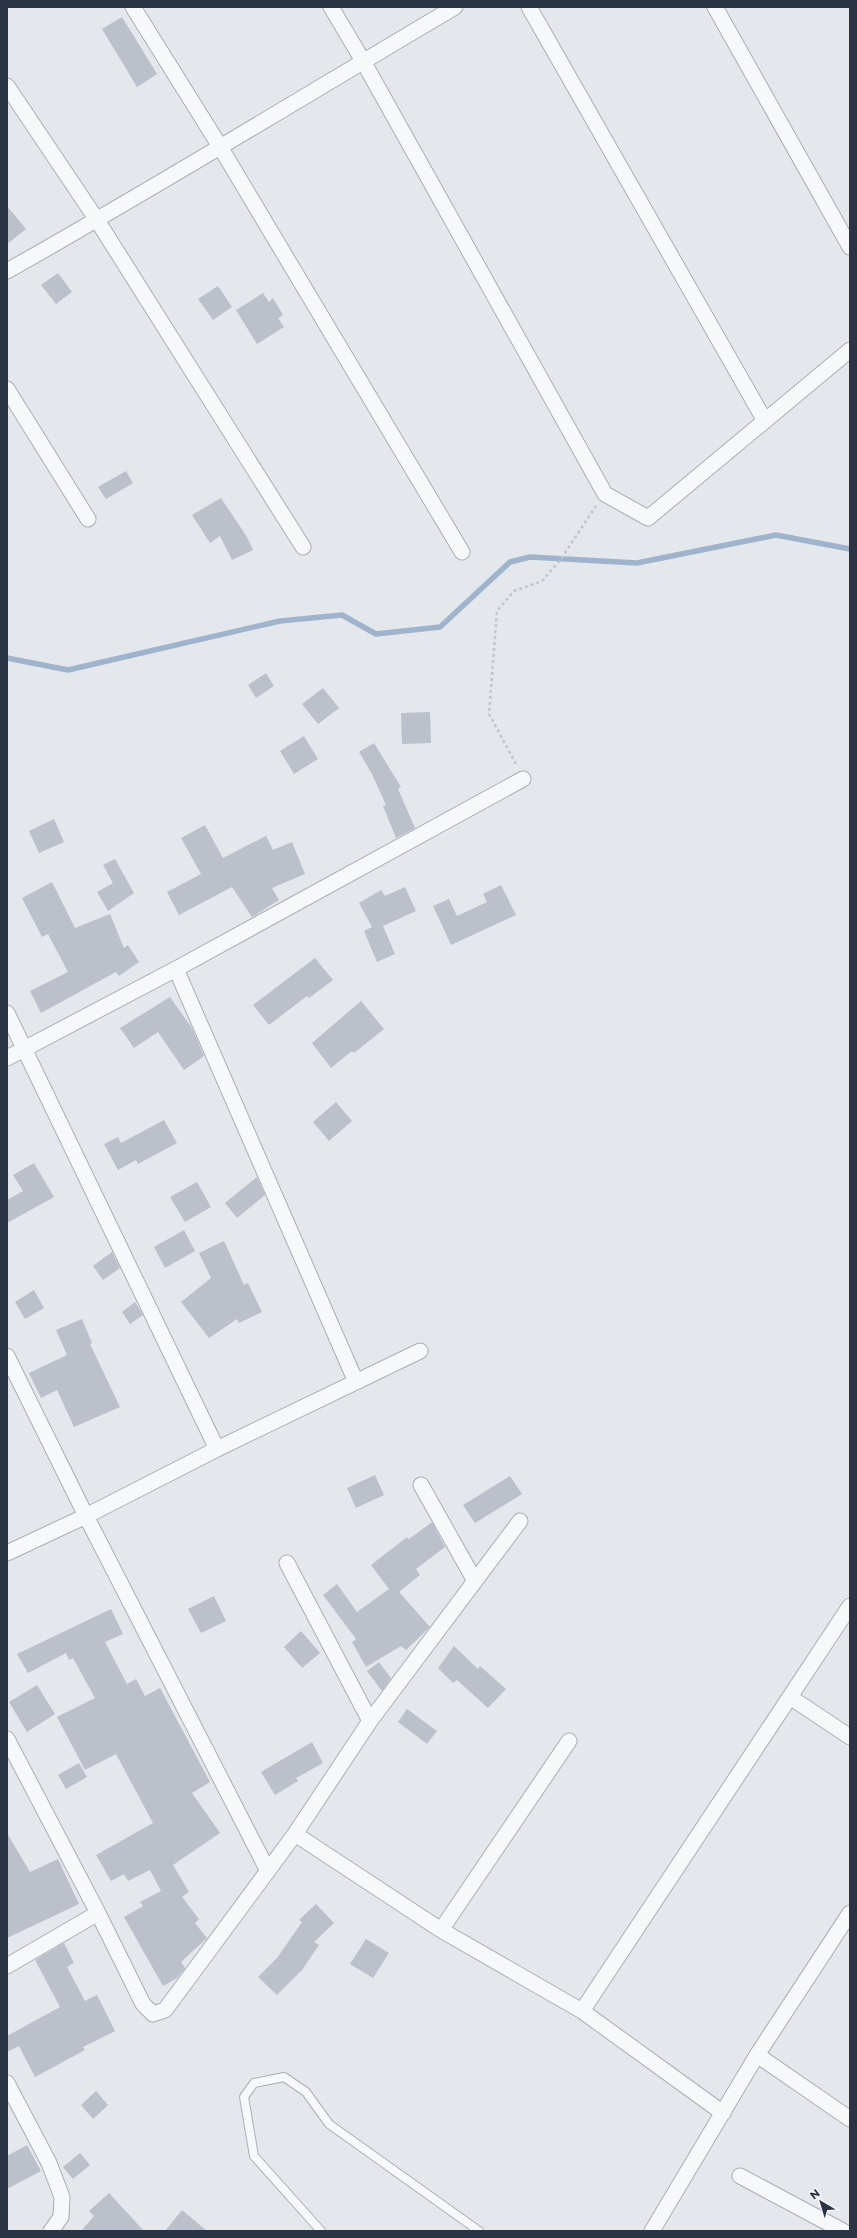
<svg xmlns="http://www.w3.org/2000/svg" width="857" height="2238" font-family="Montserrat,sans-serif">
  <style>
    .lines { fill: none; stroke-linecap: round; stroke-linejoin: round }
    .stream { stroke: #9fb4cc; stroke-width: 5.5 }
    .building { fill: #bbc0ca }
    .service-casing { stroke: #a9aeb7; stroke-width: 10 }
    .minor-casing { stroke: #a9aeb7; stroke-width: 17 }
    .path { stroke: #c2c5cb; stroke-width: 2.5; stroke-dasharray: 3 3; stroke-linecap: butt }
    .service { stroke: #f7f8fa; stroke-width: 8 }
    .minor { stroke: #f7f8fa; stroke-width: 15 }
  </style>
  <rect width="100%" height="100%" fill="#e4e7ec"/>
  <g class="lines">
    <path class="stream" d="M7,658L68,670L280,621L342,615L376,634L440,627L510,562L530,557L637,563L776,535L850,549"/>
  </g>
  <path class="building" d="M122,17L157,74L137,87L102,29Z
    M7,206L26,229L7,244Z
    M58,273L72,292L56,304L41,285Z
    M218,286L232,307L213,320L198,299Z
    M263,293L269,302L273,298L283,315L278,318L284,327L257,344L236,310Z
    M126,471L133,483L106,499L98,487Z
    M221,498L247,537L253,550L232,560L220,536L210,543L192,515Z
    M266,673L274,686L256,698L248,685Z
    M323,688L339,708L318,724L302,704Z
    M430,712L431,743L402,744L401,713Z
    M304,736L318,759L294,774L280,751Z
    M374,743L401,787L398,789L415,828L396,838L383,806L386,805L372,774L359,752Z
    M54,819L64,842L39,853L29,831Z
    M205,825L223,858L266,836L273,850L292,842L305,874L272,888L279,900L252,917L232,887L179,915L167,892L201,874L181,838Z
    M115,859L134,893L108,911L97,892L113,883L103,865Z
    M52,882L75,928L110,914L124,948L128,945L139,962L119,976L116,972L41,1013L30,991L68,972L48,934L42,937L22,898Z
    M501,885L516,915L451,945L433,906L449,899L457,916L487,902L483,894Z
    M405,887L416,911L383,926L395,954L377,962L364,931L372,927L359,903L381,890L385,896Z
    M315,958L333,980L309,998L307,996L269,1025L253,1005Z
    M170,997L192,1028L204,1056L184,1070L158,1032L134,1048L120,1028Z
    M361,1001L384,1029L354,1053L352,1051L331,1068L312,1043Z
    M336,1102L352,1121L329,1141L313,1122Z
    M164,1120L177,1143L138,1164L136,1160L118,1170L104,1144L118,1137L121,1143Z
    M34,1163L54,1197L7,1223V1200L23,1191L13,1175Z
    M257,1177L265,1195L237,1218L225,1203Z
    M197,1182L211,1207L185,1222L170,1197Z
    M184,1230L195,1251L165,1268L154,1247Z
    M224,1241L244,1285L248,1283L262,1312L239,1323L237,1319L209,1338L181,1302L211,1278L199,1253Z
    M112,1252L120,1268L103,1280L93,1266Z
    M34,1290L44,1308L25,1319L15,1302Z
    M135,1302L143,1315L130,1324L122,1312Z
    M82,1319L92,1343L90,1344L120,1407L74,1427L57,1390L41,1398L29,1373L67,1355L56,1330Z
    M375,1475L384,1495L356,1508L347,1488Z
    M510,1476L522,1494L475,1523L463,1505Z
    M432,1522L445,1547L416,1569L420,1575L399,1592L430,1627L406,1650L401,1646L366,1667L352,1642L356,1639L323,1595L337,1584L357,1612L389,1589L371,1565L407,1537L409,1539Z
    M214,1596L226,1621L201,1633L188,1609Z
    M111,1609L123,1634L105,1642L127,1684L136,1679L145,1696L160,1688L210,1782L192,1793L220,1833L173,1865L189,1892L182,1897L199,1919L195,1923L207,1938L181,1962L185,1968L177,1978L163,1986L124,1917L143,1906L140,1902L161,1891L150,1870L128,1881L124,1874L111,1881L96,1855L153,1823L116,1754L85,1770L57,1717L95,1698L73,1658L69,1660L66,1653L28,1673L17,1654Z
    M301,1631L320,1653L302,1668L284,1647Z
    M454,1646L478,1669L480,1666L506,1689L488,1708L457,1680L453,1683L438,1668Z
    M379,1662L391,1678L382,1691L367,1671Z
    M37,1685L55,1714L27,1732L9,1702Z
    M407,1709L437,1731L427,1744L398,1722Z
    M312,1742L323,1763L296,1778L298,1781L275,1795L261,1772Z
    M79,1763L87,1777L66,1789L58,1775Z
    M7,1833L30,1872L58,1859L79,1904L7,1938Z
    M316,1904L334,1923L314,1942L319,1945L302,1970L277,1995L258,1977L277,1958L302,1922L299,1920Z
    M366,1939L389,1953L373,1978L350,1964Z
    M64,1943L74,1963L67,1967L85,2001L97,1995L115,2031L83,2047L85,2050L35,2077L19,2046L7,2052V2036L60,2007L35,1960Z
    M96,2091L108,2105L93,2119L81,2105Z
    M27,2145L41,2171L7,2189V2156Z
    M80,2153L90,2165L73,2179L63,2167Z
    M109,2193L144,2231H81L94,2216L89,2211Z
    M182,2210L207,2231H165Z"/>
  <g class="lines">
    <defs>
      <path id="service" d="M321,2231L254,2156L244,2097L254,2083L284,2077L306,2092L329,2124L479,2231"/>
      <path id="minor" d="M133,7L219,145L462,552
        M331,7L363,61L605,494L648,518L850,350
        M529,7L765,421
        M715,7L850,247
        M7,86L97,220L303,547
        M7,271C158,186 306,95 455,7
        M7,389L88,519
        M176,969L356,1382
        M7,1013L217,1449
        M7,1058L176,969L523,779
        M7,1356L86,1516L268,1871
        M421,1485L475,1581
        M7,1553L86,1516L217,1449L420,1351
        M287,1563L370,1721
        M790,1697L850,1737
        M7,1739L98,1913L143,2004L153,2014L165,2010L295,1834L370,1721L520,1521
        M295,1834L441,1930L582,2011L723,2113
        M441,1930L569,1741
        M7,1966L98,1913
        M582,2011L850,1606
        M757,2055L850,2119
        M7,2083L49,2163L62,2197L61,2217L51,2231
        M740,2176L843,2231
        M652,2231L757,2055L850,1913"/>
    </defs>
    <use href="#service" class="service-casing"/>
    <use href="#minor" class="minor-casing"/>
    <path class="path" d="M516,764L489,714L497,611L514,591L542,581L561,559L596,506"/>
    <use href="#service" class="service"/>
    <use href="#minor" class="minor"/>
  </g>
  <rect width="857" height="2238" fill="none" stroke="#2b3445" stroke-width="16"/>
  <g transform="translate(821 2202) rotate(322)" stroke="#f4f6f9" stroke-width="3" paint-order="stroke">
  <path d="M0-3L7 15L0 10L-7 15Z" fill="#2b3445"/>
  <text y="-6" font-size="11" font-weight="bold" text-anchor="middle" fill="#2b3445">N</text>
  </g>
</svg>
